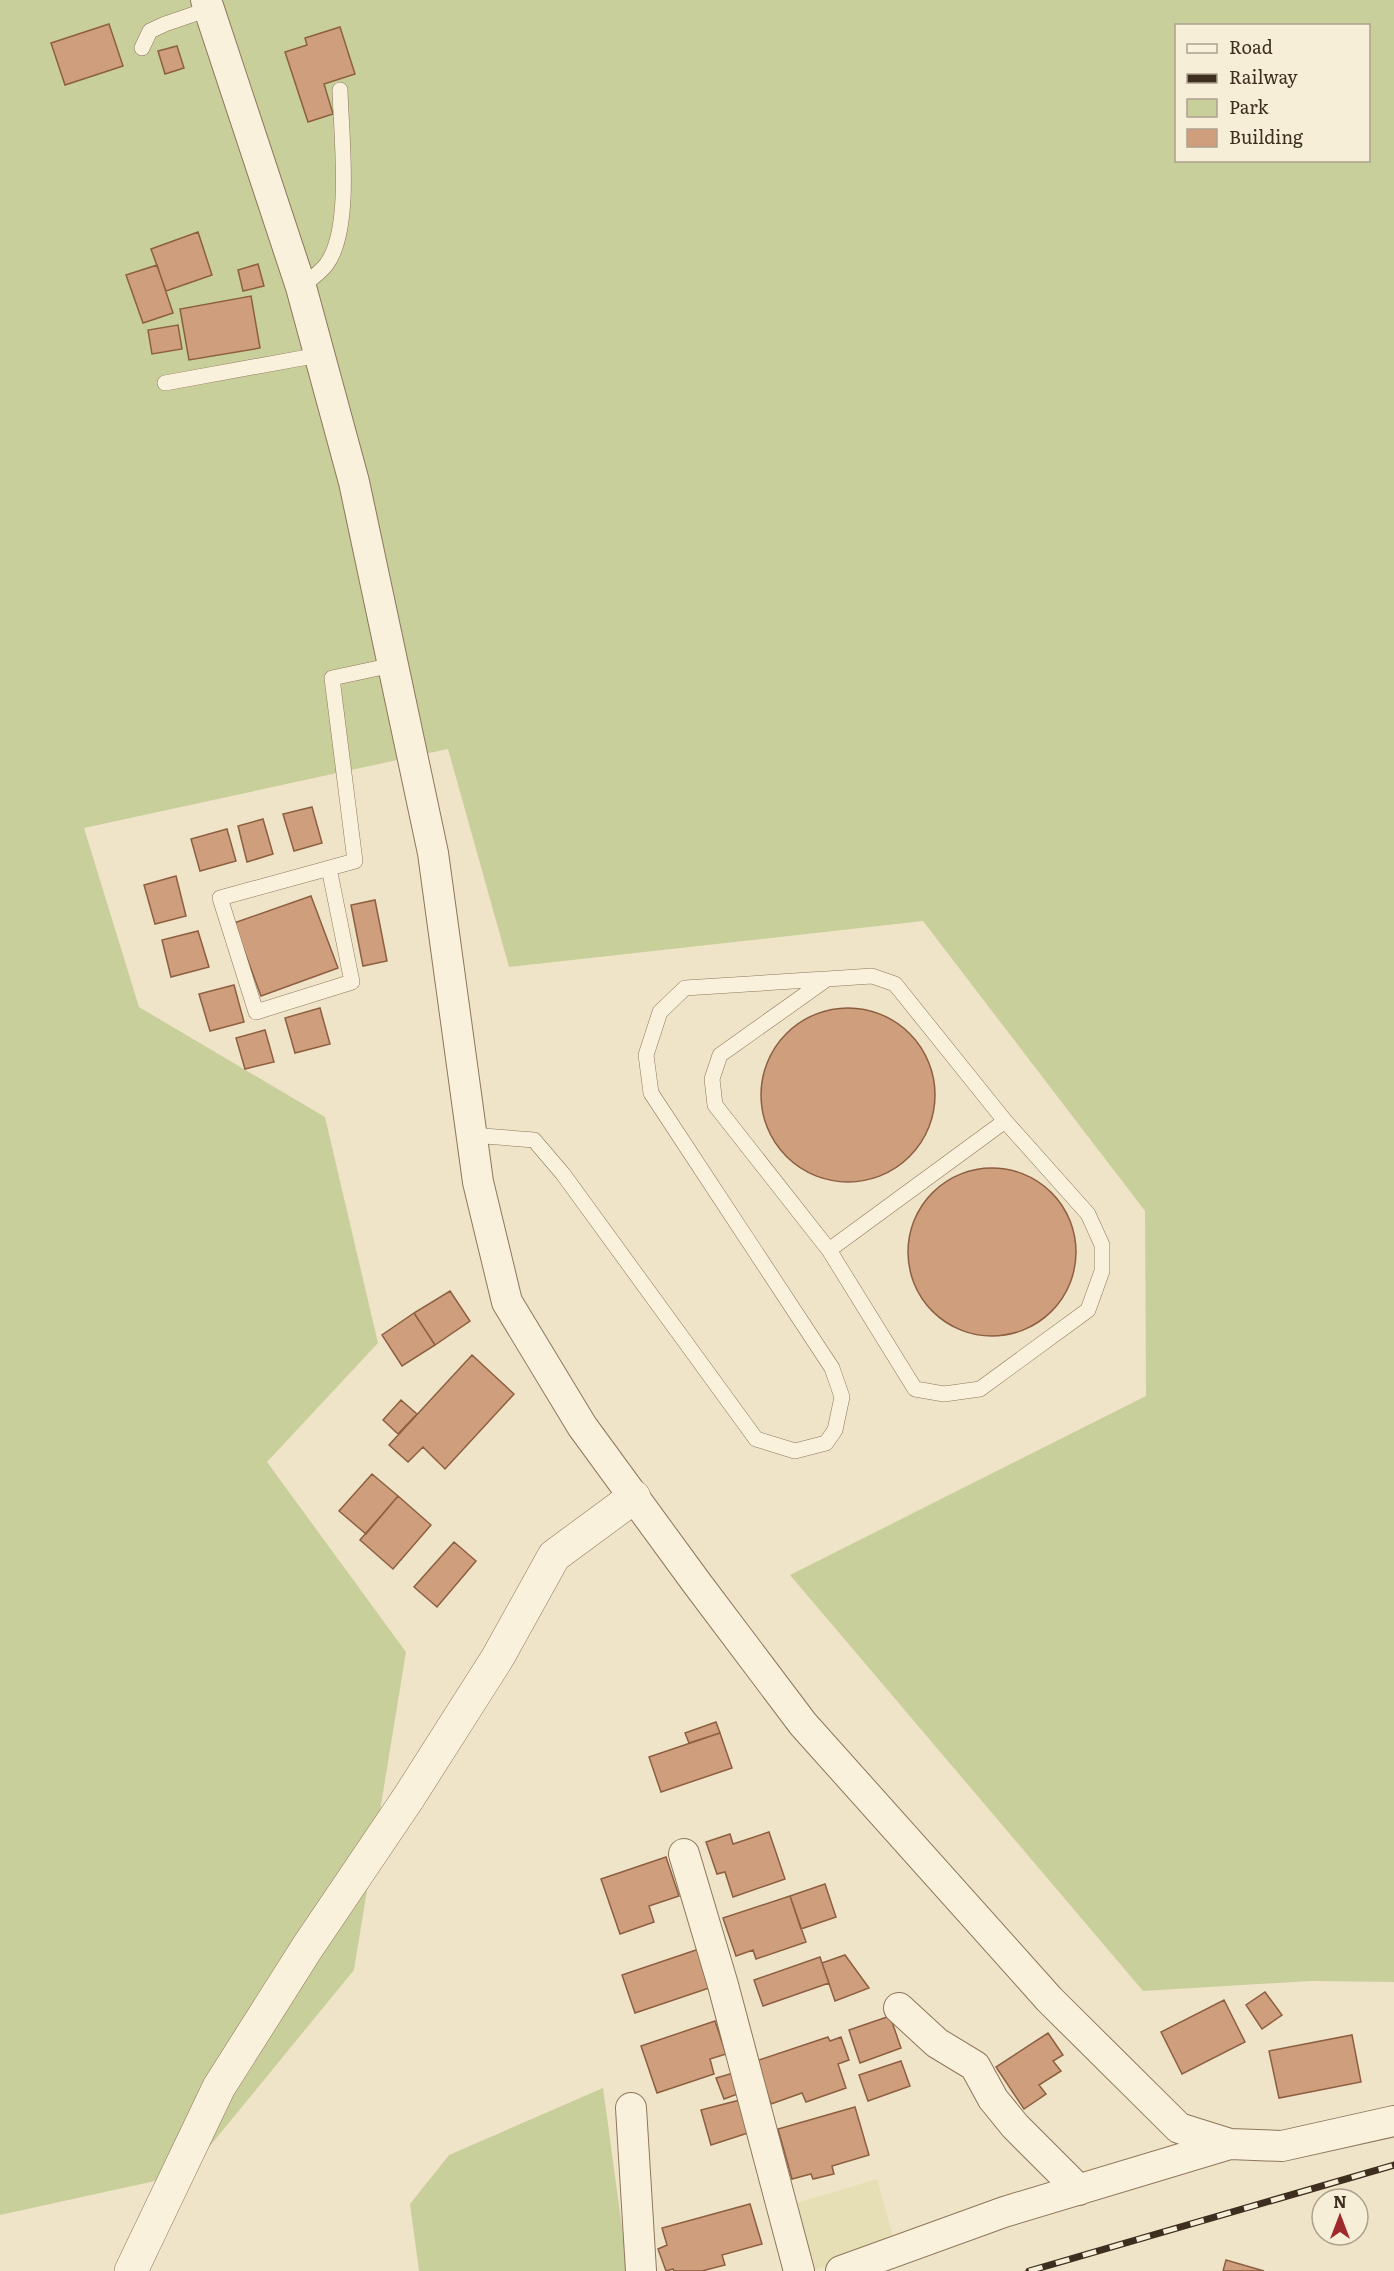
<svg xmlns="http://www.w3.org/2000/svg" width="1394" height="2271" font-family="Literata,serif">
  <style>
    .farmland { fill: #e6deb5 }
    .green { fill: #c9cf9b; fill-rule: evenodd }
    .building { fill: #cf9f7d; stroke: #8d5f41; stroke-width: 1.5 }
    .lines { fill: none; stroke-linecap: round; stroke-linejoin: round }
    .service-casing { stroke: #8d765c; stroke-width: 16 }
    .minor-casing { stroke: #8d765c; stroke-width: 32 }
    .tertiary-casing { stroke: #8d765c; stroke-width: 34 }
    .service { stroke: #faf1dc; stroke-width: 15 }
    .minor { stroke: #faf1dc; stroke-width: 30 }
    .tertiary { stroke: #faf1dc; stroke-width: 33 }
    .rail-casing { stroke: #3d2e20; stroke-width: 7 }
    .rail { stroke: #f7eed8; stroke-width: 4.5; stroke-dasharray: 14; stroke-linecap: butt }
  </style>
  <rect width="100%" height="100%" fill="#f0e4c8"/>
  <path class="farmland" d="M877,2179L895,2244L811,2271L797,2203Z"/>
  <path class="green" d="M0,0H1394V1982L1310,1981L1143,1991L790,1575L1146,1396L1145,1211L923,921L509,967L448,749L84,828L139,1007L325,1117L378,1343L267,1462L406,1652L354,1970L187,2174L0,2215ZM1176,26H1368V160H1176Z
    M603,2088L628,2271H419L410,2204L449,2155Z"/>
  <path class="building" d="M109,24L123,66L65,85L51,43Z
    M340,27L355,74L324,84L333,114L308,122L285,52L307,45L305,38Z
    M177,46L184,68L165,74L158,51Z
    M198,232L212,275L166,291L151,249Z
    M258,264L264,286L243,291L238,270Z
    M157,265L173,313L143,323L126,275Z
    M251,296L260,348L189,360L180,309Z
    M178,325L182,349L152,354L148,330Z
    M312,807L322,843L294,851L283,814Z
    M263,819L273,854L247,862L238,826Z
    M227,829L236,861L200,871L191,839Z
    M176,876L186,916L155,924L144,885Z
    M311,896L338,968L261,996L234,923Z
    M375,900L387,961L363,966L351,905Z
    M198,931L209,967L171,977L162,940Z
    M234,985L244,1022L210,1031L199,994Z
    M320,1008L330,1044L295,1053L285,1018Z
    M761 1095a87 87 0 1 1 174 0a87 87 0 1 1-174 0Z
    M265,1030L274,1062L245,1069L236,1038Z
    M908 1252a84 84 0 1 1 168 0a84 84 0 1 1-168 0Z
    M450,1291L470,1321L435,1345L414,1313Z
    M414,1313L435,1345L402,1366L382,1335Z
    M472,1355L514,1394L445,1469L423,1447L408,1462L389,1445Z
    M401,1400L417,1414L398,1434L383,1420Z
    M372,1474L398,1496L366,1534L339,1511Z
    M398,1496L431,1525L393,1569L360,1540Z
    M454,1542L476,1561L437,1607L414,1587Z
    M716,1722L720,1733L689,1743L685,1733Z
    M720,1733L732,1768L661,1792L649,1757Z
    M769,1832L785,1879L733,1897L725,1872L717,1874L706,1842L730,1834L733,1844Z
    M666,1857L679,1896L649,1906L654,1922L620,1934L601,1879Z
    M825,1884L836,1917L801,1929L790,1896Z
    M790,1896L806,1942L756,1959L753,1950L736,1956L723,1918Z
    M699,1949L712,1987L635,2013L622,1975Z
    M845,1955L869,1988L835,2001L822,1963Z
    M820,1957L829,1983L763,2006L754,1980Z
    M1265,1992L1282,2015L1262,2029L1246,2005Z
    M1224,2000L1245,2042L1182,2074L1161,2032Z
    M890,2016L901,2048L860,2063L849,2030Z
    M715,2021L726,2054L710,2059L714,2074L657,2093L641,2046Z
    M1048,2033L1063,2055L1053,2061L1061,2071L1039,2085L1046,2094L1024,2109L996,2067Z
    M1352,2035L1361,2082L1279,2098L1269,2051Z
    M828,2037L830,2041L841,2037L849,2060L838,2064L846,2088L806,2102L802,2093L771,2104L756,2061Z
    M901,2061L910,2086L868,2101L859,2075Z
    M737,2072L743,2092L724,2099L716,2078Z
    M740,2100L751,2132L711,2145L701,2110Z
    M855,2107L869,2155L832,2166L834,2174L813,2179L811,2174L792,2179L778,2129Z
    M750,2204L762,2244L722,2255L725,2265L702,2271H674L673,2269L666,2271L658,2249L667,2245L662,2228Z
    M1226,2260L1264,2271H1223Z"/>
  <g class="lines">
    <defs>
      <path id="service" d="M142,48L150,31L165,24L209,9
        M301,287C309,280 319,274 326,265C353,230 341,135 340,90
        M165,383L319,355
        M329,868L352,982L256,1012L220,898L355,861L332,678L393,665
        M872,976L895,984L1005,1121L1088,1214L1102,1245V1271L1088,1310L980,1389L944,1394L915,1389L829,1250L715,1105L712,1079L720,1055L827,979Z
        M471,1135L534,1140L563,1174L756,1439L795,1451L826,1443L835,1430L842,1397L832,1368L651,1093L646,1055L660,1012L685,988L825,979
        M829,1250L1005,1121"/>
      <path id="minor" d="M206,0L301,287L354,482L433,853L478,1182L507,1302L582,1426L696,1582L803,1724L1049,1999L1179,2128L1230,2144L1282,2146L1394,2121
        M684,1854L723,1985L799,2271
        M899,2008L937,2043L975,2066L993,2099L1015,2126L1079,2190
        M631,2108L641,2271
        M841,2271L1004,2212L1230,2144"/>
      <path id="tertiary" d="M131,2271L219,2087L307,1948L409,1797L498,1657L554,1556L634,1497"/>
    </defs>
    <use href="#service" class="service-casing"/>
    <use href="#minor" class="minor-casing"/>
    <use href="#tertiary" class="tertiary-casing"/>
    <use href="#service" class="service"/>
    <use href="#minor" class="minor"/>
    <use href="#tertiary" class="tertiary"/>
    <defs>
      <path id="rail" d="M1029,2271L1394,2165"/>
    </defs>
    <use href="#rail" class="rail-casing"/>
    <use href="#rail" class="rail"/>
  </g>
  <rect x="1175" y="24" width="195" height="138" fill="#f7eed8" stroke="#ada18e" stroke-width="1.5"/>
  <rect x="1187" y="44" width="30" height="9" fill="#faf1dc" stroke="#ada18e" stroke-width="1.5"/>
  <text x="1229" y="54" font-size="18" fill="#3d2e20">Road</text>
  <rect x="1187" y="74" width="30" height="9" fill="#3d2e20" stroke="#ada18e" stroke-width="1.5"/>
  <text x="1229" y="84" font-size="18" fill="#3d2e20">Railway</text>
  <rect x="1187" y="99" width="30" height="18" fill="#c9cf9b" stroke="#ada18e" stroke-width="1.5"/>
  <text x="1229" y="114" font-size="18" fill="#3d2e20">Park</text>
  <rect x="1187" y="129" width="30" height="18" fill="#cf9f7d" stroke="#ada18e" stroke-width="1.5"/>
  <text x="1229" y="144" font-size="18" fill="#3d2e20">Building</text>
  <g transform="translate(1340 2217)"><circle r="28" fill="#f7eed8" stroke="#ada18e" stroke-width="1.5"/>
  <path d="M0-4.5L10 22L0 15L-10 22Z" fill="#9e2a2b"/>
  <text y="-9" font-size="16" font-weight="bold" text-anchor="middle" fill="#3d2e20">N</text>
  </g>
</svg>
